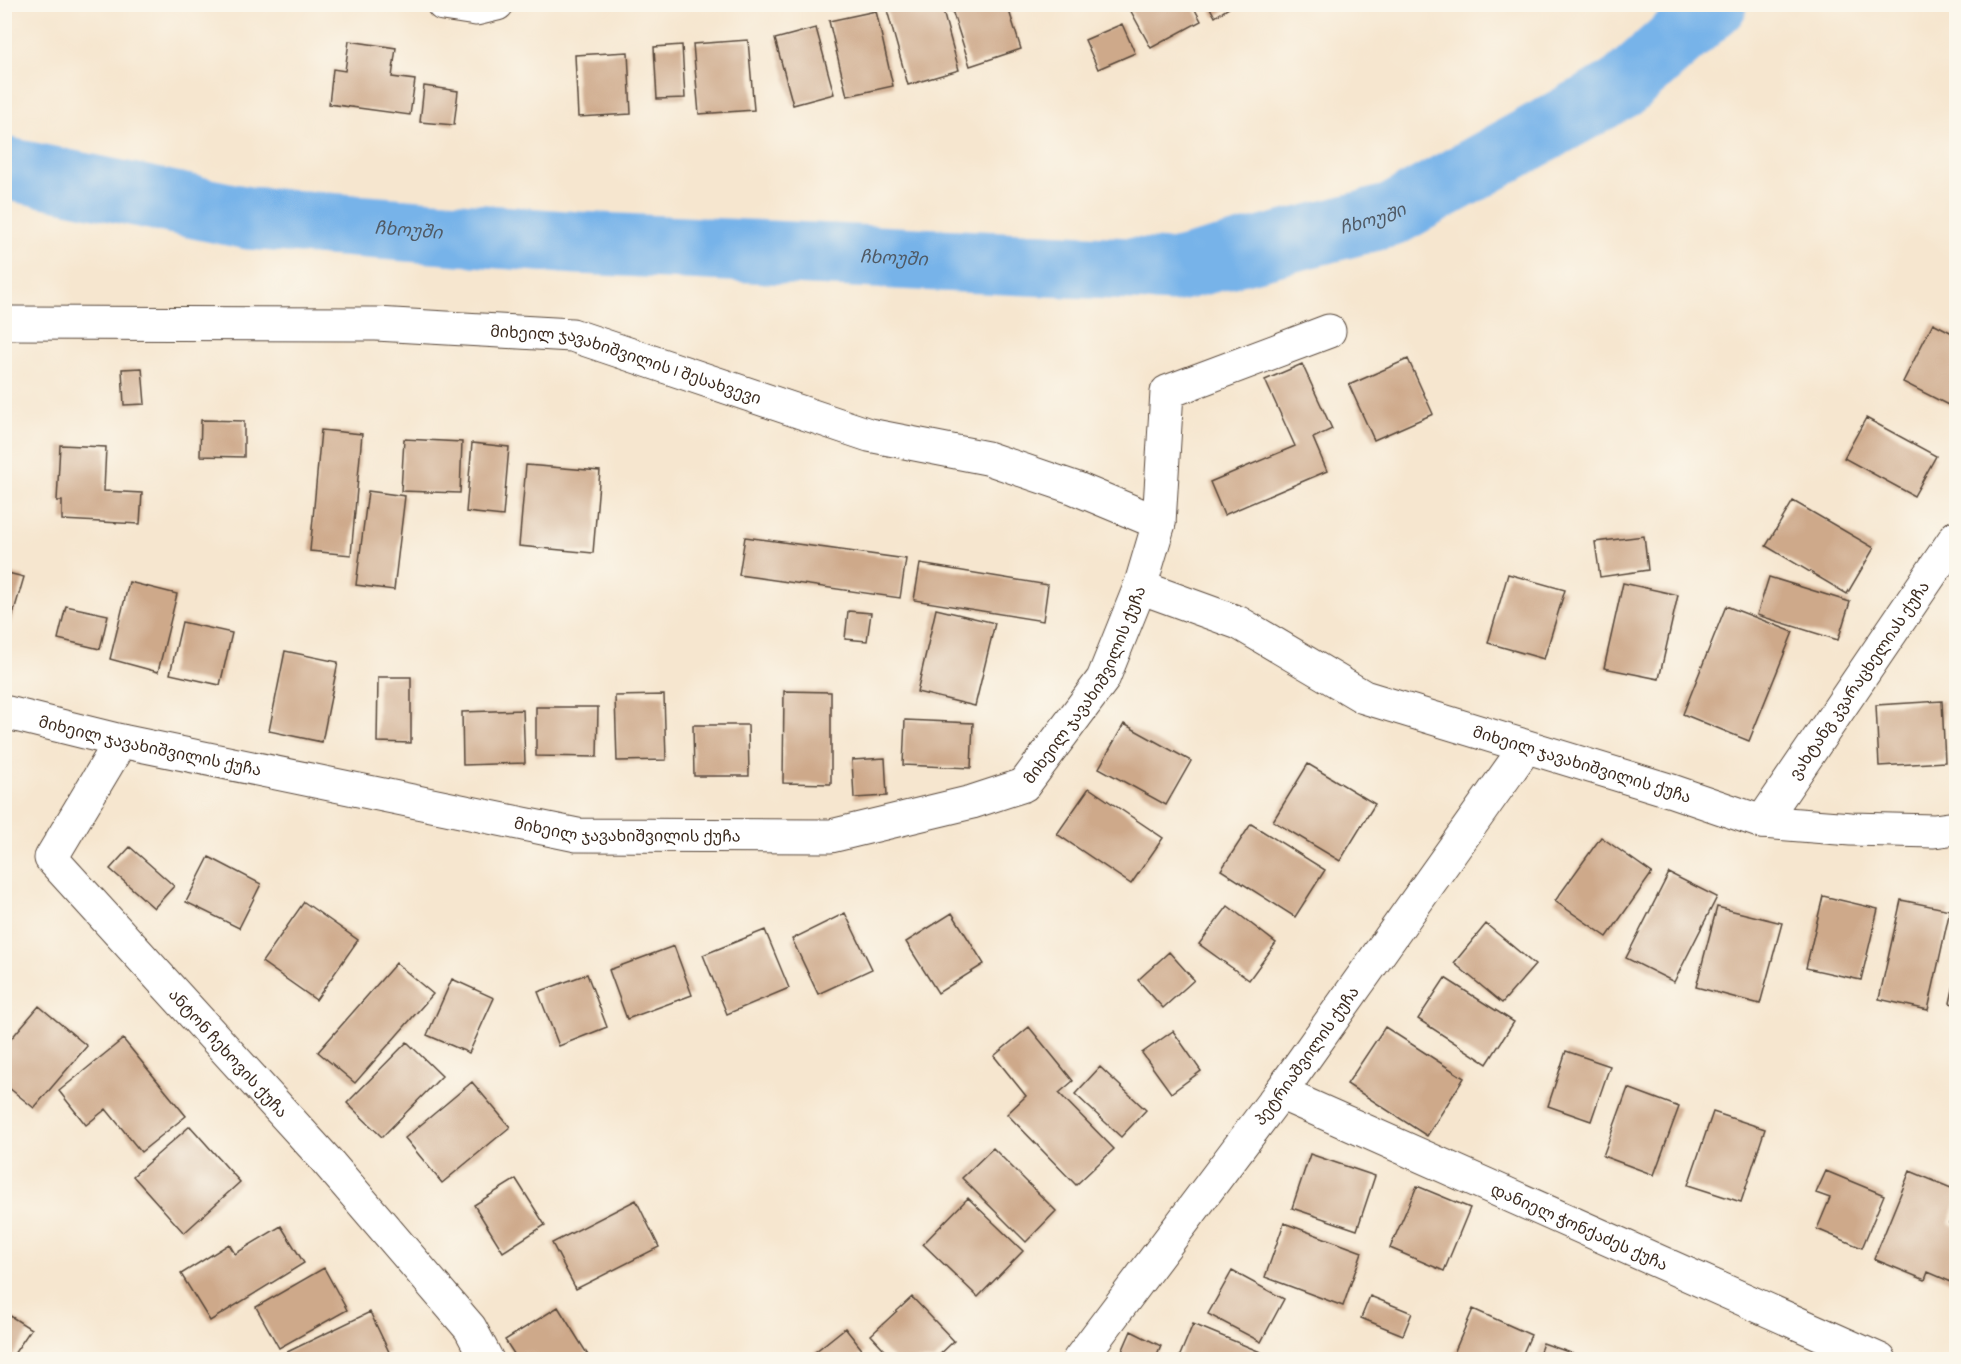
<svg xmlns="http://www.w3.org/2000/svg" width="1961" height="1364" font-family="'Patrick Hand','Noto Sans Georgian',sans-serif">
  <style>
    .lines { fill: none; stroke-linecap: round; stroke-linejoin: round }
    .river { stroke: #77b3e9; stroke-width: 63 }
    .building { fill: #cea98a }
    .minor-casing { stroke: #574639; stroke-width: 35 }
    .minor { stroke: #fff; stroke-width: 33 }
    .labels { text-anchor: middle; stroke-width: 4.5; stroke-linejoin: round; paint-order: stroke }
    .street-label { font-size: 16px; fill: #3b2a1e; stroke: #fbf7ec }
    .water-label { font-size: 18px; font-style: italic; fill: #505a65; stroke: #fbf7ec }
  </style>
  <rect width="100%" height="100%" fill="#fbf7ec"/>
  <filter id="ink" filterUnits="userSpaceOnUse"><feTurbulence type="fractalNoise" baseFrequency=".0167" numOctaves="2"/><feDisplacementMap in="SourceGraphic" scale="12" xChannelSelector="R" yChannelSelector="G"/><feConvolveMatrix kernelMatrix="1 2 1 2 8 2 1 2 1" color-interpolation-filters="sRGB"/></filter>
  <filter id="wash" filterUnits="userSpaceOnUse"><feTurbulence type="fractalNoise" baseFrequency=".008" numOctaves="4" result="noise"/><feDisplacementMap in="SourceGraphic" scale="24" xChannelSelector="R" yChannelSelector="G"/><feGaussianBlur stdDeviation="1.35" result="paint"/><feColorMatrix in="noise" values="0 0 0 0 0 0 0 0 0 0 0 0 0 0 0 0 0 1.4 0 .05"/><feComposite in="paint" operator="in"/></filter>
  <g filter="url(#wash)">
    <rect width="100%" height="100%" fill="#f6e6cf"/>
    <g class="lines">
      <path class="river" id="s1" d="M4,168L248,218L578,243L1173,271L1392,215L1623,87L1716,4"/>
    </g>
    <g id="blocks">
      <path class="building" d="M907,4H941L959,70L908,85L887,10Z
        M950,4H1007L1021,49L970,66Z
        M1127,4H1192L1201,21L1151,48Z
        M1208,4H1235L1215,17Z
        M876,11L893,86L847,96L829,21Z
        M1122,24L1135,53L1098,69L1085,40Z
        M816,28L834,94L793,105L775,39Z
        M748,40L754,110L699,114L693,44Z
        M349,41L396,48L392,77L415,80L410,115L329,104L333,69L345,71Z
        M682,45L685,98L657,99L654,47Z
        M628,52L631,114L578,117L575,55Z
        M424,86L458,91L454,125L420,122Z
        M1933,323L1956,335V409L1903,382Z
        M1408,359L1433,414L1374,440L1349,385Z
        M1302,364L1332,429L1313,438L1327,471L1224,515L1210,482L1295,446L1265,380Z
        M142,368L145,404L124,405L122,369Z
        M1866,418L1936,456L1914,496L1844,458Z
        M201,420L244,421V457L200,456Z
        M321,430L362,434L351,555L310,551Z
        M404,439L462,442L460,493L401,491Z
        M472,443L509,447L503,516L466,512Z
        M60,445L106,447L104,491L142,493L140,524L62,520V501H57Z
        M526,465L600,471L593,553L519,546Z
        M368,491L405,496L394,590L356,585Z
        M1793,501L1874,548L1847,594L1766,546Z
        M1644,536L1648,570L1600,577L1595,542Z
        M745,537L906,559L900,598L739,575Z
        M920,564L1048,585L1043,621L914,600Z
        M4,572L24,577L5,642H4Z
        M1508,574L1565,590L1544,659L1488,643Z
        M1769,577L1850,602L1838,640L1757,615Z
        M129,582L177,594L158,672L110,659Z
        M1623,583L1678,595L1659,679L1604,668Z
        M66,606L108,615L100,649L58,639Z
        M1726,606L1793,632L1749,741L1683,714Z
        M936,609L995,623L975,706L917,692Z
        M848,611L871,613L867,641L845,639Z
        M182,622L232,633L220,685L170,674Z
        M285,651L338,662L322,742L269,731Z
        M378,677H411V743L377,742Z
        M784,691L831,692V784L783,783Z
        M664,695L666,760L617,761L615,696Z
        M1942,701L1945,762L1879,766L1876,705Z
        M536,707H598L597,757L536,756Z
        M523,710L525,763L463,765L462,712Z
        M905,720L973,723L971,768L903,765Z
        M1124,724L1191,761L1166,805L1099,768Z
        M693,725H748L749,776H694Z
        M885,758L887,796L854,798L852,760Z
        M1308,764L1375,804L1340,861L1273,821Z
        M1089,788L1163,838L1131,884L1057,834Z
        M1251,824L1325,870L1295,917L1221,870Z
        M1601,837L1652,873L1607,937L1555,901Z
        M130,847L174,886L154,908L110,869Z
        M209,857L261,884L239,928L186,902Z
        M1669,873L1717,897L1674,982L1626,958Z
        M1823,896L1878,909L1861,980L1806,968Z
        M1901,900L1950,910L1928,1010L1879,999Z
        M304,902L358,940L316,1000L262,962Z
        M1228,906L1276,943L1249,980L1199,944Z
        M1717,907L1782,923L1760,1004L1696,987Z
        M845,913L872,969L818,994L792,939Z
        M952,913L984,964L938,993L906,942Z
        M1486,924L1535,965L1502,1003L1454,963Z
        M765,930L789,988L727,1014L703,955Z
        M674,946L692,995L627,1019L609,970Z
        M1169,952L1194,980L1163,1008L1138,980Z
        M396,963L433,994L355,1083L318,1052Z
        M587,974L607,1027L559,1046L538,992Z
        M1956,976V1005L1950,1003Z
        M1445,978L1514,1022L1487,1064L1418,1019Z
        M452,979L494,998L469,1053L427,1035Z
        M39,1006L87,1046L34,1108L4,1084V1047Z
        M1029,1027L1073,1081L1059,1093L1114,1149L1076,1185L1007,1114L1026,1096L994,1056Z
        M1385,1027L1464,1078L1427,1136L1347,1084Z
        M1173,1031L1201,1071L1171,1093L1142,1053Z
        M123,1039L186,1116L141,1152L106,1109L86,1125L59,1091Z
        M407,1042L442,1076L382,1137L347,1103Z
        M1566,1051L1610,1066L1591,1121L1548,1106Z
        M1100,1067L1146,1110L1121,1137L1075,1094Z
        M472,1082L510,1127L442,1183L405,1138Z
        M1628,1088L1679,1107L1654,1175L1603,1156Z
        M1713,1112L1765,1129L1741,1202L1688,1185Z
        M190,1126L240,1182L184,1233L133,1176Z
        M993,1148L1056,1211L1026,1242L962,1178Z
        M1310,1154L1375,1176L1357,1230L1292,1208Z
        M1826,1171L1884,1195L1862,1248L1817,1229L1830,1198L1816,1193Z
        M1910,1171L1956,1190V1203L1949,1223L1956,1226V1284L1928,1272L1925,1280L1874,1259Z
        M516,1179L545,1225L503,1252L474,1205Z
        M1417,1186L1470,1208L1444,1271L1390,1248Z
        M968,1198L1023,1251L978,1297L923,1244Z
        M636,1200L659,1247L576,1289L552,1243Z
        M1284,1223L1362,1252L1343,1306L1265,1277Z
        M281,1226L304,1263L210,1321L181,1274L229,1244L235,1254Z
        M324,1268L347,1310L279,1348L256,1307Z
        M1232,1271L1284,1299L1261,1342L1208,1314Z
        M1370,1296L1412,1313L1403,1335L1361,1318Z
        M912,1297L954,1341L934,1360H894L871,1335Z
        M558,1307L591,1360H518L505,1340Z
        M1473,1309L1531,1335L1520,1360H1451Z
        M4,1312L31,1329L10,1360H4Z
        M370,1312L389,1352L373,1360H278L277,1357Z
        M1193,1324L1270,1356L1269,1360H1178Z
        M845,1328L864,1352L854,1360H805Z
        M1131,1331L1161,1346L1155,1360H1134L1121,1354Z
        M1543,1343L1588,1359V1360H1537Z"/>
    </g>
  </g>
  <g filter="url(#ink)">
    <use href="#blocks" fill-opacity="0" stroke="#574639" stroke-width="1.5"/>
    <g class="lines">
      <defs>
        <g id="minor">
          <path d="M443,4L476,9L497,4"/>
          <path id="s2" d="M4,323L376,324L572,335L869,435L987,458L1075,488L1159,523L1140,587"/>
          <path d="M1159,523L1167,392L1329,331"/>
          <path id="s3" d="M4,712L121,741L577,835L831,836L972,802L1024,785L1103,679L1140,587L1239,623L1364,697L1672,791L1762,822L1851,829L1934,831L1956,828"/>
          <path id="s4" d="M121,741L51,858L326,1160L470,1328L487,1360"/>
          <path id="s5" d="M1762,822L1956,537"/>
          <path id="s6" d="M1280,1093L1880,1360"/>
          <path id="s7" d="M1079,1360L1280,1093L1526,747"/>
        </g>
      </defs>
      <use href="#minor" class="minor-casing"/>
      <use href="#minor" class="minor"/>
    </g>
  </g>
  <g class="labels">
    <g class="street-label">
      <text dy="6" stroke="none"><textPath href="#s2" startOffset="627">მიხეილ ჯავახიშვილის I შესახვევი</textPath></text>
      <text dy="6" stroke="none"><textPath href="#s5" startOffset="172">ვახტანგ კვარაცხელიას ქუჩა</textPath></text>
      <text dy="6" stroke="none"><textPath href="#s3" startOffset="1158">მიხეილ ჯავახიშვილის ქუჩა</textPath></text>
      <text dy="6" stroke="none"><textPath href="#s3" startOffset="150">მიხეილ ჯავახიშვილის ქუჩა</textPath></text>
      <text dy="6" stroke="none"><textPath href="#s3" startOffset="1750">მიხეილ ჯავახიშვილის ქუჩა</textPath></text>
      <text dy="6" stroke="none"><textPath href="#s3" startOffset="636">მიხეილ ჯავახიშვილის ქუჩა</textPath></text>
      <text dy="6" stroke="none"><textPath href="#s4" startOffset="400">ანტონ ჩეხოვის ქუჩა</textPath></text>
      <text dy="6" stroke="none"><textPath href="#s7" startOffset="380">პეტრიაშვილის ქუჩა</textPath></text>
      <text dy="6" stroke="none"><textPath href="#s6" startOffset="328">დანიელ ჭონქაძეს ქუჩა</textPath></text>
    </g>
    <g class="water-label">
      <text dy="6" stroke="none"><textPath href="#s1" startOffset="1382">ჩხოუში</textPath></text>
      <text dy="6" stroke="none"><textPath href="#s1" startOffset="410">ჩხოუში</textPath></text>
      <text dy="6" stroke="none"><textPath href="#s1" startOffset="896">ჩხოუში</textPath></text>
    </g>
  </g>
  <rect width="1961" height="1364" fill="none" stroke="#fbf7ec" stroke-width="24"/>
</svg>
